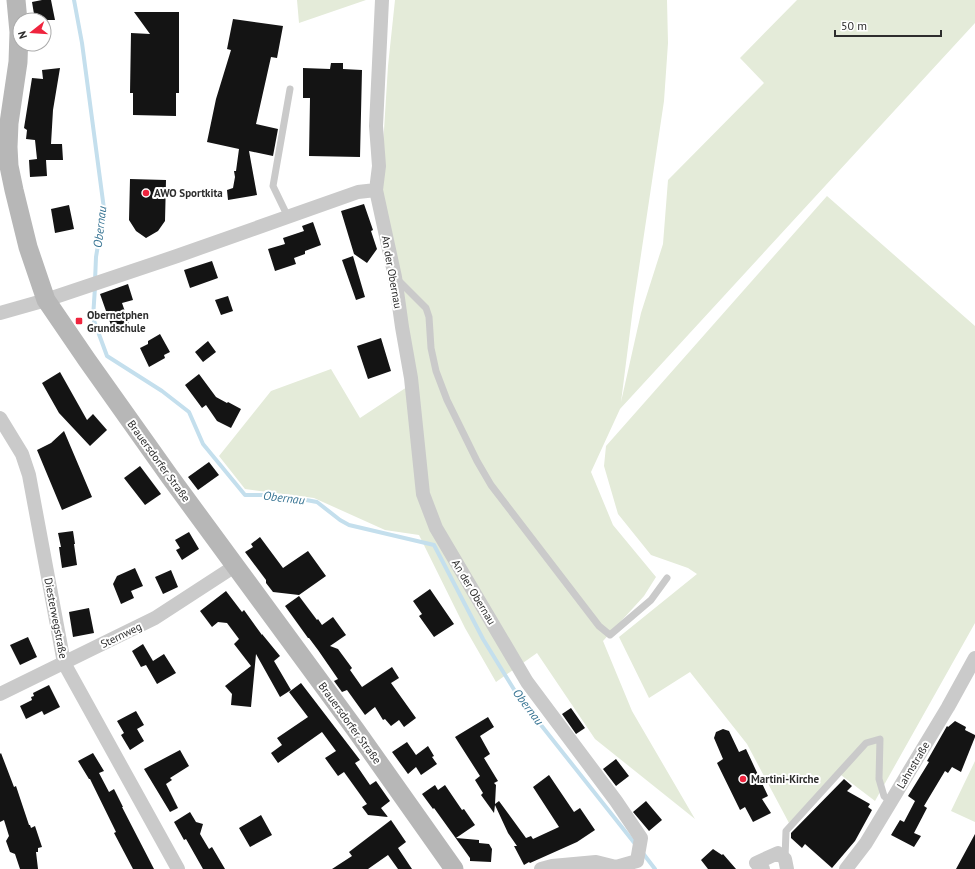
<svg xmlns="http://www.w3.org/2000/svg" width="975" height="869" font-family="'PT Sans',sans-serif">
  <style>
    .green { fill: #e4ebd9 }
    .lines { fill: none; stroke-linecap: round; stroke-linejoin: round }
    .stream { stroke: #c4dfed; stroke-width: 4 }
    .building { fill: #141414 }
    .lane { stroke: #cacaca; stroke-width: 7 }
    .street { stroke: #cacaca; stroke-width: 14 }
    .secondary { stroke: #b7b7b7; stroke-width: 19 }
    .poi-dot { fill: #ef243e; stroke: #fff; stroke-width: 1.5 }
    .labels { text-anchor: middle; stroke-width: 4; stroke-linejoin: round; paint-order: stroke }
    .poi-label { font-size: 11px; font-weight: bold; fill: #2d2d2d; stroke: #fff; text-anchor: start }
    .street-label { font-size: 11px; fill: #2d2d2d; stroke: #fff }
    .water-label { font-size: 12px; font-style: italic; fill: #377493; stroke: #fff }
  </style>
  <rect width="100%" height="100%" fill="#fff"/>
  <path class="green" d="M297,0H366L299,23Z
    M395,0H667L668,43L664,101L633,308L621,402L641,313L663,244L668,180L764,83L740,58L797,0H975V23L620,409L591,472L613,525L656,577L644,596L603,641L632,711L695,819L595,739L537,653L496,682L465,628L419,535L385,530L314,498L245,489L219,456L271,391L331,369L360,418L407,387L380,194L388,66Z
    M827,196L975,326V623L875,801L837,772L789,823L747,744L690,672L649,698L619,637L697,574L688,568L651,555L618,514L604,466L606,446Z
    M975,761V822L951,811Z"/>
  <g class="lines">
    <path class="stream" d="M74,0L82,43L104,209L96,257L95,281
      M95,287L93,318L107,356L162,391L189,412L203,444L245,495H272L280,500H306L317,502L340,520L349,525L434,545L483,639L518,696L636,845
      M642,852L655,869"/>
  </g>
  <path class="building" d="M42,0H51L55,20H35L32,2Z
    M134,12H179V93H176V116L133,115V93H130L131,33L150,34Z
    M233,19L283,26L277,58L271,57L256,124L278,129L273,156L249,151L257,195L228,200L227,190L233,188L235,177L234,171H236L239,149L207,142L216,99L231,50L227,49Z
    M331,63H343V69L362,70L360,157L309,156L310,98H303V68L330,69Z
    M60,68L53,110L51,144H62L63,160H46L47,176L30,177L29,160L37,159L35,140L26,139L27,130L24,128L32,78L43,79L42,70Z
    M130,179L166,180L165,221L158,231L146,238L136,231L129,220Z
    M364,204L373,230L371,231L377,249L367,263L354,254L341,211Z
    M69,205L74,229L55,233L51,209Z
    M313,222L321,245L305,251V254L294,258L296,264L275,271L268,249L285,244L283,238L304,231L302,226Z
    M353,256L365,297L356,300L342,260Z
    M212,261L218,278L190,288L184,270Z
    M128,284L133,300L122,303L129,323L112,328L100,294Z
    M228,296L233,311L221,315L215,300Z
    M160,334L170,352L164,355L165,358L149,367L140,348L148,344V341Z
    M381,338L391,371L368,379L357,346Z
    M208,341L216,352L203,362L195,352Z
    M60,372L87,420L93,414L107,430L90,446L59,413L42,383Z
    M199,374L216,397L227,403L228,402L241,409L231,428L217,421L206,405L202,408L185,385Z
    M64,431L92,497L62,510L37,450L51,443Z
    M209,462L219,475L198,490L188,477Z
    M140,466L161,494L145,505L124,478Z
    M73,531L75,544H74L77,565L62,568L59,547H61L58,533Z
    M189,532L199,549L182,560L176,550L180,548L175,540Z
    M260,537L283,568L308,551L326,576L299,595L273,592L266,583V580L245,552L253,547L251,544Z
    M135,568L143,586L131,591L134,598L121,604L113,584L117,576Z
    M171,570L178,587L163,594L155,577Z
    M430,589L454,624L434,637L419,616L422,614L413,601Z
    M226,591L242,612L244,610L262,635V634L280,656L274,661L291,690L280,697L256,654L251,707L231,705L232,694L225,686L251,666L234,644L239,639L227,623L218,622L212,627L200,611Z
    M299,596L317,620L318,619L322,625L333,617L346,635L330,646L338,649L352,668L350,670L362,687L392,667L399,678L391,683L416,718L404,727L399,720L391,726L385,719L383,720L375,707L365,715L347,690L342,692L334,681L338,679L318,650L309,638H308L285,606Z
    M89,608L94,633L73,637L69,612Z
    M28,637L37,657L20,665L10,645Z
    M143,644L153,661L164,654L176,673L157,684L146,665L141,667L132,651Z
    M301,683L360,760L355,763L370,785L376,781L390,801L381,808L388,817L368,815L362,807L367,804L344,772L338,776L325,758L336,751L322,732L278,763L271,753L282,745L277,738L308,717L289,692Z
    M49,685L60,707L44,715L42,711L26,719L20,706L32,700L31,697L34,696L33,693Z
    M571,708L585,728L576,734L562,714Z
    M136,711L144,725L137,729L144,741L130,750L121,735L124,733L117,721Z
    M488,717L494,727L480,736L490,754L484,758L498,781L494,783L496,785L495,804L499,801L526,838L531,836L533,839L559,827L533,787L549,775L574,812L580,808L595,830L577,842L530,863L529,862L524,865L514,846H517L508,833L495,805L494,813L481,795L483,793L475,780L480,776L455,737Z
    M955,721L966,727L965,730L975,735V737L961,772L952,767L948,773L945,771L924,806L927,808L914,833L921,836L914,847L891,835L900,820L904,822L915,801L908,796L929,762L927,761L947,726L948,727Z
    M723,729L729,731L739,752L746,749L768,796L762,799L771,813L753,822L745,807L740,810L717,763L723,759L714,738L716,732Z
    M407,742L416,755L428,746L434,756L432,757L437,764L421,775L416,767L408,774L392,752Z
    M180,750L189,766L170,778L172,780L166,784L178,808L170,812L144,769Z
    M1,753L14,787L16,786L29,825H30L31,828L35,826L42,847L38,848V852H36L38,869H20L15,854L10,852L6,841L9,836L4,820L0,822V754Z
    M93,753L104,771L99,773L109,792L114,789L123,807H122L154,869H133L114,833L116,832L90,779H89L78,761Z
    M616,759L629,776L616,786L603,769Z
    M844,779L852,786L847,791L870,804L868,807L872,810L855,841L832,868L805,844L802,848L791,838V833Z
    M435,785L438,790L445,785L462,810L464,809L475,825L456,838L479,840V843L489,844L492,849L491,862L470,861V858L434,808L433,809L422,794Z
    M646,801L662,820L649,831L633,812Z
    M190,812L196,822L203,824L200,834L209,849L212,847L225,869H203L186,839L184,840L174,822Z
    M261,815L272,835L250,847L239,828Z
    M391,820L406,842L398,848L412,869H398L388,855L368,869H332L352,856L349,852Z
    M975,834V869H956Z
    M713,849L722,855L723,854L736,869H708L701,860Z"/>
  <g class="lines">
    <path class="lane" d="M288,217L273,186L290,89
      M397,279L426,308L429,317L431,348L436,371L447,400L477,461L491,485L599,626L610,635L651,600L667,578
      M785,858L786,831L866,743L880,739L879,779L884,796L891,802"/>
    <path class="street" d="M382,0L376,126L379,166L376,190L395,277L402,327L411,378L423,494L436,528L527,682L616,801L641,838L637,861L616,867L596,862L552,866L541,869
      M0,313L46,300L177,256L358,192L376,190
      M0,418L22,454L29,475L64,663L178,869
      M0,694L155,618L235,566
      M763,869L756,863L778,853L785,859L787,869
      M846,869L866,843L948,707L975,658"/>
    <path class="secondary" d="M16,0L19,32L18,62L9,123L8,147L9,166L14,190L28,247L46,300L87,360L170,477L355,729L454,869"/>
  </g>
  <g class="poi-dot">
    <circle cx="146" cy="193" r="4"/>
    <rect x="75" y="317" width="8" height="8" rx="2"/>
    <circle cx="743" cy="779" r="4"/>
  </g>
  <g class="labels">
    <g class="poi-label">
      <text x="154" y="197">AWO Sportkita</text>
      <text x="87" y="319">Obernetphen<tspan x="87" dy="13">Grundschule</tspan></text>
      <text x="751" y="783">Martini-Kirche</text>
    </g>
    <g class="street-label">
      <text transform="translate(392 272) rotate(80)" y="4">An der Obernau</text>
      <text transform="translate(159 461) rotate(54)" y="4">Brauersdorfer Straße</text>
      <text transform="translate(474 592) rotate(59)" y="4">An der Obernau</text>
      <text transform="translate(56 618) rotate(79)" y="4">Diesterwegstraße</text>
      <text transform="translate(121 635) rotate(-26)" y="4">Sternweg</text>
      <text transform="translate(350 723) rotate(54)" y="4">Brauersdorfer Straße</text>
      <text transform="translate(913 765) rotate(-59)" y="4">Lahnstraße</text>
    </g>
    <g class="water-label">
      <text transform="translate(100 227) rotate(-83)" y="4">Obernau</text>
      <text transform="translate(284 498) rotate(7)" y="4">Obernau</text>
      <text transform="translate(528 707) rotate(53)" y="4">Obernau</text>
    </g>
  </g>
  <g transform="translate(32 32) rotate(253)"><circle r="19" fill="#ffffff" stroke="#ababab"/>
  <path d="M0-3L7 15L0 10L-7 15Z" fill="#ef243e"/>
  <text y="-6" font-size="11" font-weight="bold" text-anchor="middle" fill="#2d2d2d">N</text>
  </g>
  <path d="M835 30v6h106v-6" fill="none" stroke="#2d2d2d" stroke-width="2"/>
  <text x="841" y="30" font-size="12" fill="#2d2d2d" stroke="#ffffff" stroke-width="3" paint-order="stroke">50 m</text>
</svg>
